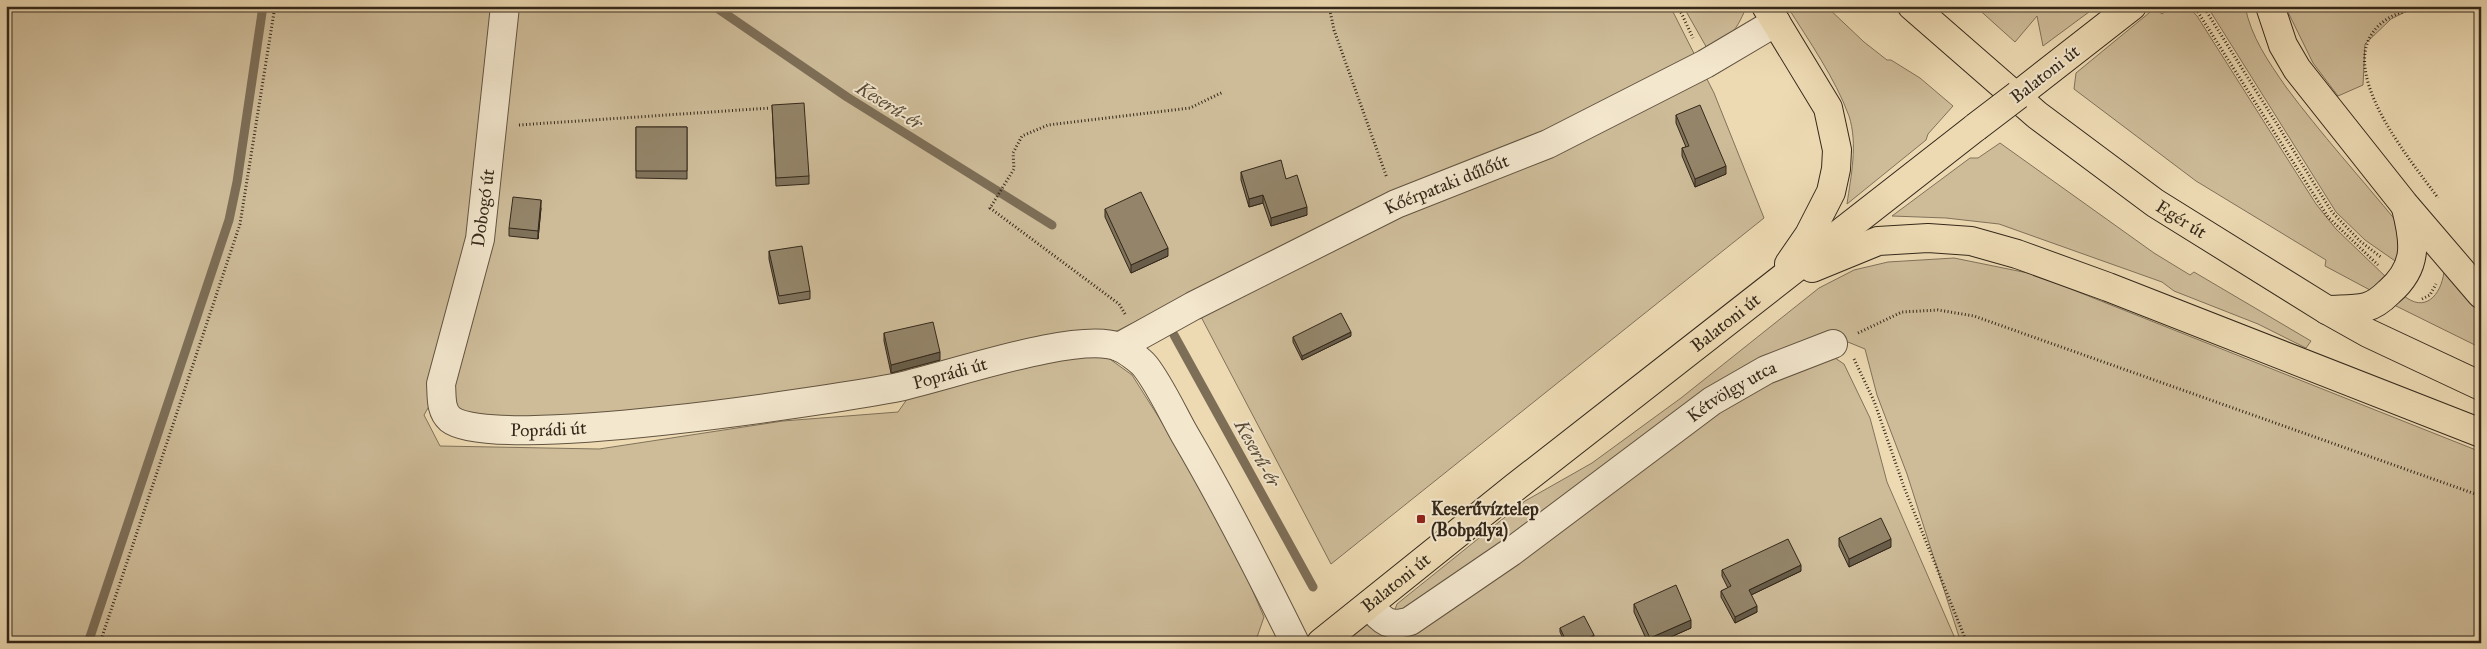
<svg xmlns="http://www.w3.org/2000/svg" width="2487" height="649" font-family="'IM FELL Great Primer',serif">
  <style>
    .green { fill: #cebc99; stroke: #81725a }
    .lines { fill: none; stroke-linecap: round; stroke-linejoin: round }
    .stream { stroke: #7d6e57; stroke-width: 9 }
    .minor-casing { stroke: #625440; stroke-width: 30 }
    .major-casing { stroke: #34281a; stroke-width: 30 }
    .path { stroke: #34281a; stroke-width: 3; stroke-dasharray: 1 2.5; stroke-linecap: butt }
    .minor { stroke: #f3e7ce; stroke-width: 28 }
    .major { stroke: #eddab3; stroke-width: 28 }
    .major-bridge-casing { stroke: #34281a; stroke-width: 30; stroke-linecap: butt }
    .major-bridge { stroke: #eddab3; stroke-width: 28 }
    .wall { fill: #7f725b; stroke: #34281a }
    .shaded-wall { fill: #685d4a; stroke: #34281a }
    .building { fill: #94856a; stroke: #34281a }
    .poi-dot { fill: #8f2418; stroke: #f3e7ce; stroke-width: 2 }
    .labels { text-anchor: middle; stroke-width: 4; stroke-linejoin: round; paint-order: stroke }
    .street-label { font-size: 18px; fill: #34281a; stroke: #f3e7ce }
    .poi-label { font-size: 18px; font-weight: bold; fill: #34281a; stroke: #f3e7ce; text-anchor: start }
    .water-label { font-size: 19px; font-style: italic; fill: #594b38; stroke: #f3e7ce }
  </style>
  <rect width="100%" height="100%" fill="#eddab3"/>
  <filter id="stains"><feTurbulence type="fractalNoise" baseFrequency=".004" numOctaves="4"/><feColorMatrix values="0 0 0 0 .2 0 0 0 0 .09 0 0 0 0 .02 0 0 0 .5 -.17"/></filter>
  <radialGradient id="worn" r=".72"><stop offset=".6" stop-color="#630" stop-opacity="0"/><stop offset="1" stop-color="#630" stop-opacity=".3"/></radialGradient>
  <path class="green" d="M6,6H1670L1714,93L1764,218L1331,564L1189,294L1117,331L824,390L709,405L464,426L441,385L424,415L440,446L599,449L783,421L898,412L912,392L1057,351L1100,352L1132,375L1218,511L1264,617L1255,643H6Z
    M1683,6H1745L1746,8C1735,33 1731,36 1708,50Z
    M1787,6H1826L1864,42L1887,60H1891L1920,78L1953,106L1928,134L1926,140L1847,204C1851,176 1858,144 1849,116C1835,78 1809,41 1787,6Z
    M1975,6H2097L2043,46L2037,16L2015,42Z
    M2172,6H2188L2197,16L2316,204L2336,229L2387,278L2370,290L2325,266L2326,260L2196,181L2074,89L2076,73L2155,8L2162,14Z
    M2207,6H2245C2251,37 2268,61 2286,87C2321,134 2360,177 2397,222L2401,239L2398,263L2365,240L2336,212Z
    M2285,6H2417L2391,19L2365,44L2363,85L2338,96L2313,63Z
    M2000,143L2154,253L2190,275L2194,272L2311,341L2306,348L2258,324L2174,291L2162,282L1999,224L1946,218L1892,216L1970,158H1978Z
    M1954,258L2033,274L2481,452V643H1961L1907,474L1877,395L1865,349L1838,338L1753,370L1412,610L1394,612L1397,604L1525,501L1592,463L1681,398L1819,288L1854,270L1888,262Z
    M2444,272L2481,315V348L2394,305L2403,295C2425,314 2441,295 2444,272Z
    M1829,354L1844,364L1870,418L1887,482L1957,643H1321L1369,605L1410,621L1683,421Z"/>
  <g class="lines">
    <path class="stream" d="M714,6L847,97L1052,225
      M1174,335L1313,587
      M88,643L229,220L237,182L263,6"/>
    <defs>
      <g id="minor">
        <path id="s1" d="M505,6L480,239L441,384C442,396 440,410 450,419C492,453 829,400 894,388C943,378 1078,330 1119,347C1126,350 1140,360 1145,366C1160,385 1173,414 1185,435C1225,503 1260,572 1295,643"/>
        <path id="s2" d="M1119,347L1193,306L1396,204L1548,144L1705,64L1776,22"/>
        <path id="s3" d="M1369,605C1383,621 1388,628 1410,621L1511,552L1712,401L1766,370L1833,344"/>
      </g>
      <g id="major">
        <path d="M1766,6L1828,108L1837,150L1836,169L1831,192L1809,235L1789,264"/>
        <path id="s4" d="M1912,6L2037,115L2155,203L2327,310L2368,333L2481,386"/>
        <path d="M2270,6L2283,45L2297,69L2404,204L2481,294"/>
        <path d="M2018,95L2132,6"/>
        <path d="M1812,268L1878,241L1928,238L1971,241L2017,254L2108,287L2481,433"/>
        <path d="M2327,310C2340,309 2354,310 2366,307C2374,305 2383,298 2389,292C2418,267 2415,243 2406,208"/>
        <path id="s5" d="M1321,643L1514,488L1976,127"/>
      </g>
    </defs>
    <use href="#minor" class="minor-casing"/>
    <use href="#major" class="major-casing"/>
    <path class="path" d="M1329,6L1334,30L1387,178
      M1678,6L1693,38
      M2194,6L2328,217L2378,265
      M2203,6L2332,212L2360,241L2382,258
      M2426,6C2412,10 2395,12 2383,22C2328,64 2411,160 2438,198
      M519,125L770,108
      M2422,299L2430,295L2436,284
      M1125,314L1119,304L990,208L1014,169L1013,153L1022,136L1048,125L1190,108L1223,92
      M1858,333L1902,312L1938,310L1974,316L2481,496
      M1854,359L1874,401L1904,487L1967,643
      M100,643L240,224L275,6"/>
    <use href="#minor" class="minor"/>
    <use href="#major" class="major"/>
    <defs>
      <path id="major-bridge" d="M1976,127L2018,95"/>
    </defs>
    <use href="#major-bridge" class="major-bridge-casing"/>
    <use href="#major-bridge" class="major-bridge"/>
  </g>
  <path class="wall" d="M772,105L809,176V184L776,186Z
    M1676,115L1726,174L1695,187L1682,156V148L1686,147L1676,123Z
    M636,127H687V179L636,178Z
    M1241,172L1286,179L1307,215L1271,226L1263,203L1249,207L1241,180Z
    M541,208L538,239L509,236V228Z
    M1105,209L1168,256L1131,273L1105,217Z
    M769,251L810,291V299L779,304L769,259Z
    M884,333L940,360L891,373L884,341Z
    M1351,336L1302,360L1293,342V337Z
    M1839,538L1891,547L1849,567L1839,546Z
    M1722,570L1801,571L1751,595L1757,612L1735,623L1721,597V591L1728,588L1722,576Z
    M1634,604L1691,628L1657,643H1648L1634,612Z
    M1560,628L1594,639L1587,643H1565L1560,632Z"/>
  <path class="shaded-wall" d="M1726,166V174L1695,187V179Z
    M1263,195V203L1249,207V199Z
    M541,200V208L538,239V231Z
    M1307,207V215L1271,226V218Z
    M1168,248V256L1131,273V265Z
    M1351,332V336L1302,360V356Z
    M940,352V360L891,373V365Z
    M1891,539V547L1849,567V559Z
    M1801,565V571L1749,596V590Z
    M1757,606V612L1735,623V617Z
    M1691,620V628L1657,643H1650V638Z
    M1594,635V639L1587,643H1579Z"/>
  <path class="building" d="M804,103L809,176L776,178L772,105Z
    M1700,105L1726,166L1695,179L1682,148L1689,146L1676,115Z
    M636,127H687V171H636Z
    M1281,160L1286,179L1297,175L1307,207L1271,218L1263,195L1249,199L1241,172Z
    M1141,192L1168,248L1131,265L1105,209Z
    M513,197L541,200L538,231L509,228Z
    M802,246L810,291L779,296L769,251Z
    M1341,313L1351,332L1302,356L1293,337Z
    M933,322L940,352L891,365L884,333Z
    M1881,518L1891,539L1849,559L1839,538Z
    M1788,539L1801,565L1749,590L1757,606L1735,617L1721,591L1731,586L1722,570Z
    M1676,585L1691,620L1650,638L1634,604Z
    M1584,616L1594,635L1579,643H1567L1560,628Z"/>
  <rect class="poi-dot" x="1416" y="514" width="10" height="10" rx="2.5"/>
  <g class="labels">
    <g class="street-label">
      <text transform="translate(2045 74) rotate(-38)" y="6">Balatoni út</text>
      <text dy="6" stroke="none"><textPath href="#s2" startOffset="366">Kőérpataki dűlőút</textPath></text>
      <text transform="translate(483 208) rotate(-82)" y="6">Dobogó út</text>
      <text dy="6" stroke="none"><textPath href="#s4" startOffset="344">Egér út</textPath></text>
      <text dy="6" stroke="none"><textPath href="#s5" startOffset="516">Balatoni út</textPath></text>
      <text dy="6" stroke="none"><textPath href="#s1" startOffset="928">Poprádi út</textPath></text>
      <text dy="6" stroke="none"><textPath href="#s3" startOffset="444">Kétvölgy utca</textPath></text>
      <text dy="6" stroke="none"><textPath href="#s1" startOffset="522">Poprádi út</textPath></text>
      <text dy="6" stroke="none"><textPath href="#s5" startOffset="96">Balatoni út</textPath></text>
    </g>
    <g class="poi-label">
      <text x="1431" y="515">Keserűvíztelep<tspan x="1431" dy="21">(Bobpálya)</tspan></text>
    </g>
    <g class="water-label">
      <text transform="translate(890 105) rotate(32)" y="7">Keserű-ér</text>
      <text transform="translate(1258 453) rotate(61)" y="7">Keserű-ér</text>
    </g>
  </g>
  <rect width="2487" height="649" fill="none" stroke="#eddab3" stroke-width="25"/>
  <rect x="8" y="8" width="2472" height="634" fill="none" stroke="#34281a" stroke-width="2.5"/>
  <rect x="12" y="12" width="2462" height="624" fill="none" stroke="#34281a"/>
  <rect width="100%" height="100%" filter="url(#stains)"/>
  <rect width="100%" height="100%" fill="url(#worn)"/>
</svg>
